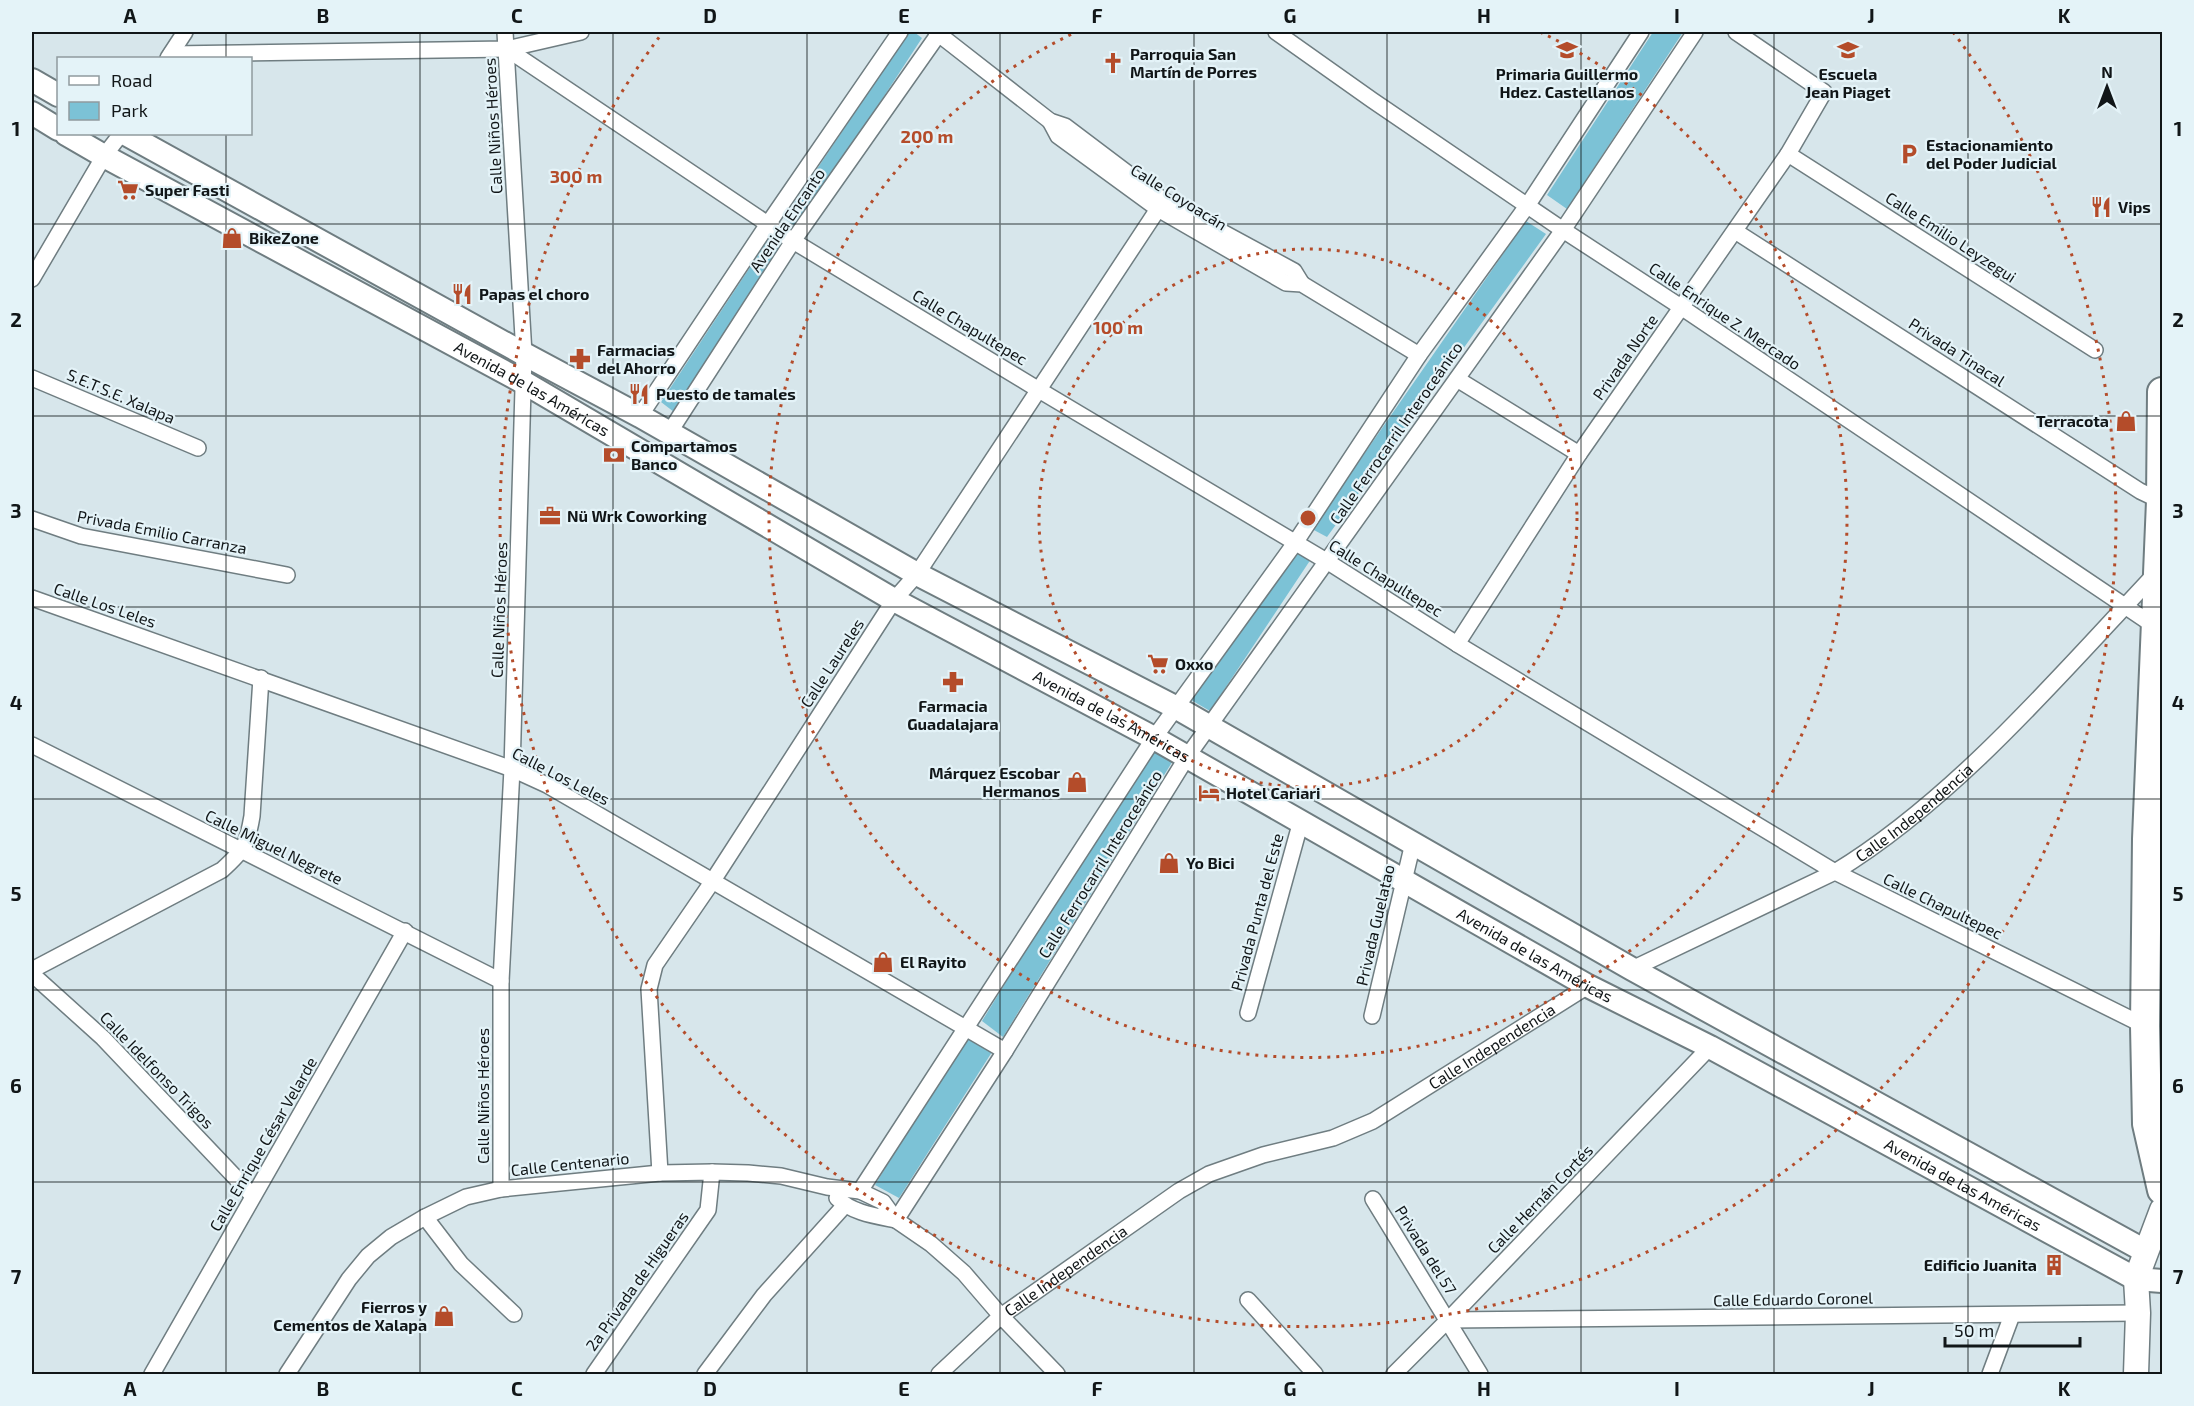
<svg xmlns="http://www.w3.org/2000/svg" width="2194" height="1406" font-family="'Exo 2',sans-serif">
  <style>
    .green { fill: #7cc2d6 }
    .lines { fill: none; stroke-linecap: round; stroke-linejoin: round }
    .street-casing { stroke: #6f7d81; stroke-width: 18 }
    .secondary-casing { stroke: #6f7d81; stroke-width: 26 }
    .primary-casing { stroke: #6f7d81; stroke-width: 27 }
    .highway-casing { stroke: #6f7d81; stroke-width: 32 }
    .street { stroke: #fff; stroke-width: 15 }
    .secondary { stroke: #fff; stroke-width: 22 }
    .primary { stroke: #fff; stroke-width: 24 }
    .highway { stroke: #fff; stroke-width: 28 }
    .grid { fill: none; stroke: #111618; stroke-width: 1.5; stroke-opacity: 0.55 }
    .ring { fill: none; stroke: #b44c2a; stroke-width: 3; stroke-dasharray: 3 6 }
    .labels { text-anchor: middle; stroke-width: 4.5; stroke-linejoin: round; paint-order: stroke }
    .poi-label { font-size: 16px; font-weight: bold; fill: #111618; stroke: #e4f3f8; text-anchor: start }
    .street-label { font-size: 16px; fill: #111618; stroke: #e4f3f8 }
    .centre { fill: #b44c2a; stroke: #e4f3f8; stroke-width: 3 }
    .ring-label { font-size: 18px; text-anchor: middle; font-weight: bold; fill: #b44c2a; stroke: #e4f3f8; stroke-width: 4.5; stroke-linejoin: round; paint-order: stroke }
    .neatline { fill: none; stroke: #111618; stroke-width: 2 }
    .grid-label { font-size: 20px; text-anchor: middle; font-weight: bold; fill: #111618 }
  </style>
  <rect width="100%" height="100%" fill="#d7e6eb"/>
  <path class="green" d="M909,32H914L922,38L798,228L784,218Z
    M1653,32H1683L1567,209L1547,195Z
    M1526,221L1546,234L1327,537L1312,529Z
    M770,237L784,247L674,412L661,402Z
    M1286,544L1311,559L1210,711L1186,697Z
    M1152,745L1174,759L1003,1037L982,1021Z
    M966,1035L992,1052L899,1198L875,1185Z"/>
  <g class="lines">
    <defs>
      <g id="street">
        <path d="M936,32L1050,121L1065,126L1163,200L1294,271L1302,284"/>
        <path d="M1276,32L1372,100L1563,230L1681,307L2156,627"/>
        <path d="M507,49L793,241L1039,390L1328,562L1457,644L1835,872L2145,1026"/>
        <path d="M171,54L507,49L581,32"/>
        <path d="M168,58L185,32"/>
        <path d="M1050,121L1058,136L1158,209L1286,283L1302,284L1419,355"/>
        <path d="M1788,154L2095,350"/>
        <path d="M1735,231L2140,491L2161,501"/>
        <path d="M32,279L104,156L121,134"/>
        <path d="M32,378L198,448"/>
        <path d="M1457,379L1579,454"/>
        <path d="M640,416L768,224L900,32"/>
        <path d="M669,433L793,241L940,32"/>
        <path d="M32,519L81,536L287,575"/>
        <path d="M32,598L512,769L547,785L1005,1051"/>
        <path d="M1457,644L1579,454L1788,154L1824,92L1736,32"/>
        <path d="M32,745L501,981"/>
        <path id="s1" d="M1632,969L1835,872C1956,798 2059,676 2156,573"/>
        <path d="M32,970L222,870C244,850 247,846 252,816L261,678"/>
        <path d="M32,974L103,1038L253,1196"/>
        <path d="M1248,1013L1301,821"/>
        <path d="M1372,1016L1413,843"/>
        <path d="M660,1173L649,989L655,965L712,882L894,600L917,574L1158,209"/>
        <path d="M501,1189V981L512,769L524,354L505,32"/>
        <path d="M860,1191L1154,738L1295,543L1419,355L1527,206L1641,32"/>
        <path d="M837,1198C852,1213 876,1216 896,1220"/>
        <path d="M1373,1199L1480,1374"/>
        <path d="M425,1217L461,1264L514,1314"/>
        <path d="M896,1220L1005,1051L1187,757L1563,230L1695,32"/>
        <path d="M1248,1300L1315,1374"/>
        <path d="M1448,1320L2138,1313"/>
        <path d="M152,1374L405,931"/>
        <path d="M287,1374L349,1279L368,1256L391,1237L425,1217L466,1197L501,1189L660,1173L712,1172L748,1173L781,1176L827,1187L860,1191L883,1202L896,1220L931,1244L964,1273L1001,1316L1057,1374"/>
        <path d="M594,1374L708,1210L712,1172"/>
        <path d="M705,1374L764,1295L845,1205"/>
        <path id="s2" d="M939,1374L1001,1316L1179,1191L1209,1174L1263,1155L1333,1138L1373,1121L1588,986"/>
        <path d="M1394,1374L1448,1320L1710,1047"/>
        <path d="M1990,1374L2012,1315"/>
      </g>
      <g id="secondary">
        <path d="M32,80L58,95"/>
        <path d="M32,113L58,129"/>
        <path id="s3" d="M66,134L104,156L523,382L894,600L1154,738L1588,986L1710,1047L2136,1279L2162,1281"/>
        <path d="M126,134L524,354L640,416L917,574L1177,708L1632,969L2145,1251"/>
      </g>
      <path id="primary" d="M2136,1374L2138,1313L2136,1279L2162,1210"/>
      <path id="highway" d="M2162,392L2161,501L2147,839L2145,1026L2147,1124L2162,1190"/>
    </defs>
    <use href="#street" class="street-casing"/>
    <use href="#secondary" class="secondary-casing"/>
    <use href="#primary" class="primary-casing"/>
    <use href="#highway" class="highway-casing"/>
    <use href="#street" class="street"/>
    <use href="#secondary" class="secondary"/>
    <use href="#primary" class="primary"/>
    <use href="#highway" class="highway"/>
  </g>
  <path class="grid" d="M226,32V58M420,32V1374M613,32V1374M807,32V1374M1000,32V1374M1194,32V1374M1387,32V1374M1581,32V1374M1774,32V1374M1968,32V1374M226,134V1374M32,224H2162M32,416H2162M32,607H2162M32,799H2162M32,990H2162M32,1182H2162"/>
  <g class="ring">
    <circle cx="1308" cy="518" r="269"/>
    <path d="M1540 32A539 539 0 1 1 1076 32"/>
    <path d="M1953 32A808 808 0 1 1 663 32"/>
  </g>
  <defs>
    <symbol id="school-bare" viewBox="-9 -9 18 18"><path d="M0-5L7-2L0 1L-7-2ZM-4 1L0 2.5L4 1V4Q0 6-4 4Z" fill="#b44c2a" stroke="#e4f3f8" stroke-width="2.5" paint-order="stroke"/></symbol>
    <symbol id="church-bare" viewBox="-9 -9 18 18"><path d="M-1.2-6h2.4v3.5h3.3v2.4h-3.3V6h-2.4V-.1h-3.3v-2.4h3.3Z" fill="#b44c2a" stroke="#e4f3f8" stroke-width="2.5" paint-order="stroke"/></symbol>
    <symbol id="parking-bare" viewBox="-9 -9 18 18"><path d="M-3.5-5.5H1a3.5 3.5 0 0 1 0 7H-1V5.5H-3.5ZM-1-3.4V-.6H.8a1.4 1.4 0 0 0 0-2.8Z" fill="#b44c2a" stroke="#e4f3f8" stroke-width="2.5" paint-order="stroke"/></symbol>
    <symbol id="supermarket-bare" viewBox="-9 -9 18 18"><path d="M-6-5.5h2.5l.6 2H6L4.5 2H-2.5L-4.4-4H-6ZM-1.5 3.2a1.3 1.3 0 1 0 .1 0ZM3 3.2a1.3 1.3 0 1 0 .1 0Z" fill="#b44c2a" stroke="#e4f3f8" stroke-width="2.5" paint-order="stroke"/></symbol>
    <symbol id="restaurant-bare" viewBox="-9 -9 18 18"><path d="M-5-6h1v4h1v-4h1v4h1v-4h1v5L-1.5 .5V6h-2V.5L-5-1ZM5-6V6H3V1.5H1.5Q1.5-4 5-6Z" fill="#b44c2a" stroke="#e4f3f8" stroke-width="2.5" paint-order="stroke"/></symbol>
    <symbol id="shop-bare" viewBox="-9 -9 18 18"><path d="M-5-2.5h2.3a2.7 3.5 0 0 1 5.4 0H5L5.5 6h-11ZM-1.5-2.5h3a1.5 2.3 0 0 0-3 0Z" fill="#b44c2a" stroke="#e4f3f8" stroke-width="2.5" paint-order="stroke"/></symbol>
    <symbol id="pharmacy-bare" viewBox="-9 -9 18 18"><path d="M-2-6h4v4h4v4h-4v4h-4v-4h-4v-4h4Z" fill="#b44c2a" stroke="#e4f3f8" stroke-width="2.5" paint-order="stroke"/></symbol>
    <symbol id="bank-bare" viewBox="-9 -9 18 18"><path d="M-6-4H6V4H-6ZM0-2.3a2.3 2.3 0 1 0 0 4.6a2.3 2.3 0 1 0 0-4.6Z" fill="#b44c2a" stroke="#e4f3f8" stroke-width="2.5" paint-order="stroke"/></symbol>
    <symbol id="office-bare" viewBox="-9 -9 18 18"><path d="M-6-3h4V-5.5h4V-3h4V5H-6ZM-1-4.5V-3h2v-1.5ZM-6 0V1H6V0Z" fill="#b44c2a" stroke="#e4f3f8" stroke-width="2.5" paint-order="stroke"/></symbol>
    <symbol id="hotel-bare" viewBox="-9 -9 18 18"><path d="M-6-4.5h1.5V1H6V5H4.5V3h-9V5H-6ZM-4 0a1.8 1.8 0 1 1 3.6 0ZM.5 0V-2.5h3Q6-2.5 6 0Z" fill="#b44c2a" stroke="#e4f3f8" stroke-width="2.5" paint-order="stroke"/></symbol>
    <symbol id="building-bare" viewBox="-9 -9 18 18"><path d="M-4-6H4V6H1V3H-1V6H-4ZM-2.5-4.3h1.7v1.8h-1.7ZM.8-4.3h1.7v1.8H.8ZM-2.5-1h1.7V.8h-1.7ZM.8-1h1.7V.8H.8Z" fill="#b44c2a" stroke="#e4f3f8" stroke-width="2.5" paint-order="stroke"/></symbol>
  </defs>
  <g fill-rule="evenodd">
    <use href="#school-bare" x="1552" y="35" width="30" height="30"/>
    <use href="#school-bare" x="1833" y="35" width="30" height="30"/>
    <use href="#church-bare" x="1098" y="48" width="30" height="30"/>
    <use href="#parking-bare" x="1894" y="139" width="30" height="30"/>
    <use href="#supermarket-bare" x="113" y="175" width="30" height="30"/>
    <use href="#restaurant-bare" x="2086" y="192" width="30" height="30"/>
    <use href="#shop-bare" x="217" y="223" width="30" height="30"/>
    <use href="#restaurant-bare" x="447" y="279" width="30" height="30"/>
    <use href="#pharmacy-bare" x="565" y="344" width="30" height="30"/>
    <use href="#restaurant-bare" x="624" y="379" width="30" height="30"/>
    <use href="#shop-bare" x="2111" y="406" width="30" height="30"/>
    <use href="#bank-bare" x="599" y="440" width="30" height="30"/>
    <use href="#office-bare" x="535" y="501" width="30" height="30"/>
    <use href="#supermarket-bare" x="1143" y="649" width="30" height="30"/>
    <use href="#pharmacy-bare" x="938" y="667" width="30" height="30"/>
    <use href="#shop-bare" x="1062" y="767" width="30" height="30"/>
    <use href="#hotel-bare" x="1194" y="778" width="30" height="30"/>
    <use href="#shop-bare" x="1154" y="848" width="30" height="30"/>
    <use href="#shop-bare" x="868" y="947" width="30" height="30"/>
    <use href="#building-bare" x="2039" y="1250" width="30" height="30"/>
    <use href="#shop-bare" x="429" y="1301" width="30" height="30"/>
  </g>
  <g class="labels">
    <g class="poi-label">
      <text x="1130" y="60">Parroquia San<tspan x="1130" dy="18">Martín de Porres</tspan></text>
      <text x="1567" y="80" text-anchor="middle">Primaria Guillermo<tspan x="1567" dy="18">Hdez. Castellanos</tspan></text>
      <text x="1848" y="80" text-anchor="middle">Escuela<tspan x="1848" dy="18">Jean Piaget</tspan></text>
      <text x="1926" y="151">Estacionamiento<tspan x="1926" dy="18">del Poder Judicial</tspan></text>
      <text x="145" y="196">Super Fasti</text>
      <text x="2118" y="213">Vips</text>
      <text x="249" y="244">BikeZone</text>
      <text x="479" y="300">Papas el choro</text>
      <text x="597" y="356">Farmacias<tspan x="597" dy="18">del Ahorro</tspan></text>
      <text x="656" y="400">Puesto de tamales</text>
      <text x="2109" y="427" text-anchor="end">Terracota</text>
      <text x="631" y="452">Compartamos<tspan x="631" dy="18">Banco</tspan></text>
      <text x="567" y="522">Nü Wrk Coworking</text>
      <text x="1175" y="670">Oxxo</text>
      <text x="953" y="712" text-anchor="middle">Farmacia<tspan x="953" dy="18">Guadalajara</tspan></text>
      <text x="1060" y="779" text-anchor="end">Márquez Escobar<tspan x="1060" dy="18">Hermanos</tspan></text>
      <text x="1226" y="799">Hotel Cariari</text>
      <text x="1186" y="869">Yo Bici</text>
      <text x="900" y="968">El Rayito</text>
      <text x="2037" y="1271" text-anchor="end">Edificio Juanita</text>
      <text x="427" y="1313" text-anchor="end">Fierros y<tspan x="427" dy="18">Cementos de Xalapa</tspan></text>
    </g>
    <g class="street-label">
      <text transform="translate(493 126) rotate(-93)" y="6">Calle Niños Héroes</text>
      <text transform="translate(1179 197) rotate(32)" y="6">Calle Coyoacán</text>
      <text transform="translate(787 220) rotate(-56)" y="6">Avenida Encanto</text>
      <text transform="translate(1951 237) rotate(33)" y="6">Calle Emilio Leyzegui</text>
      <text transform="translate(1725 316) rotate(34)" y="6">Calle Enrique Z. Mercado</text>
      <text transform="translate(970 327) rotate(31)" y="6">Calle Chapultepec</text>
      <text transform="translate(1957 352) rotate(33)" y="6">Privada Tinacal</text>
      <text transform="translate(1625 357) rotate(-55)" y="6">Privada Norte</text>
      <text dy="6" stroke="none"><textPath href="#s3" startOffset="531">Avenida de las Américas</textPath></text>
      <text transform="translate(121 396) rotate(23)" y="6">S.E.T.S.E. Xalapa</text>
      <text transform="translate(1396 433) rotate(-55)" y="6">Calle Ferrocarril Interoceánico</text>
      <text transform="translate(162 532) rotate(11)" y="6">Privada Emilio Carranza</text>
      <text transform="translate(1386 578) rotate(32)" y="6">Calle Chapultepec</text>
      <text transform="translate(105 605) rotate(19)" y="6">Calle Los Leles</text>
      <text transform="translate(499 610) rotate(-88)" y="6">Calle Niños Héroes</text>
      <text transform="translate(832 663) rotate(-57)" y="6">Calle Laureles</text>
      <text dy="6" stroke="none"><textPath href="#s3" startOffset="1197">Avenida de las Américas</textPath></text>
      <text transform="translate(561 776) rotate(27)" y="6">Calle Los Leles</text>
      <text dy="6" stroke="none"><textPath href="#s1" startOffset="324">Calle Independencia</textPath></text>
      <text transform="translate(274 847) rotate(26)" y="6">Calle Miguel Negrete</text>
      <text transform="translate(1100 864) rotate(-58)" y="6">Calle Ferrocarril Interoceánico</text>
      <text transform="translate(1943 906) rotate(26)" y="6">Calle Chapultepec</text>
      <text transform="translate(1257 912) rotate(-75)" y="6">Privada Punta del Este</text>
      <text transform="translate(1375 925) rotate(-77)" y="6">Privada Guelatao</text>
      <text dy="6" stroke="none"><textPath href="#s3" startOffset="1683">Avenida de las Américas</textPath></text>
      <text dy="6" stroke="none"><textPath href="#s2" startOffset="650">Calle Independencia</textPath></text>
      <text transform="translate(157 1070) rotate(46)" y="6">Calle Idelfonso Trigos</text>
      <text transform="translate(483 1096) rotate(-90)" y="6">Calle Niños Héroes</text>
      <text transform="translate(263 1144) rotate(-60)" y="6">Calle Enrique César Velarde</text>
      <text transform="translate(570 1164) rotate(-6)" y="6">Calle Centenario</text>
      <text dy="6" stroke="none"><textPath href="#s3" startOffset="2169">Avenida de las Américas</textPath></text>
      <text transform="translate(1540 1199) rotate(-46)" y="6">Calle Hernán Cortés</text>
      <text transform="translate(1426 1250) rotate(58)" y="6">Privada del 57</text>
      <text dy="6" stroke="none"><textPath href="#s2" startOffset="164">Calle Independencia</textPath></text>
      <text transform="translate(637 1281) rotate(-55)" y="6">2a Privada de Higueras</text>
      <text transform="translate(1793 1299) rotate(-1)" y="6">Calle Eduardo Coronel</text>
    </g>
  </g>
  <circle cx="1308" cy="518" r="9" class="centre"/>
  <g class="ring-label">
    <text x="927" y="143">200 m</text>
    <text x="576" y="183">300 m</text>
    <text x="1118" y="334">100 m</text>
  </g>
  <rect width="2194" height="1406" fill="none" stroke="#e4f3f8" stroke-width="66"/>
  <rect x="57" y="57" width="195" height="78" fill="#e4f3f8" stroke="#909b9e" stroke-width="1.5"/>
  <rect x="69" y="76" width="30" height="9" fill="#ffffff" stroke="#909b9e" stroke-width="1.5"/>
  <text x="111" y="87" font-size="18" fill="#111618">Road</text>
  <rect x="69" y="102" width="30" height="18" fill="#7cc2d6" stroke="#909b9e" stroke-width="1.5"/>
  <text x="111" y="117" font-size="18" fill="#111618">Park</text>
  <g transform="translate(2107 87)" stroke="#e4f3f8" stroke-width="4.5" paint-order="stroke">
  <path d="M0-4.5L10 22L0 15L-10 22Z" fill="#111618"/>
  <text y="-9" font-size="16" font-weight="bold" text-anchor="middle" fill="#111618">N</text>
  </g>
  <path d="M1945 1337v9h135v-9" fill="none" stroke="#111618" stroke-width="3"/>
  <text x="1954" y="1337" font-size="18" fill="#111618" stroke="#e4f3f8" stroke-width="4.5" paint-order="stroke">50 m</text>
  <rect x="33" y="33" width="2128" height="1340" class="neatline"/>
  <g class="grid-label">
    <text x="130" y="23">A</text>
    <text x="323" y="23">B</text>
    <text x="517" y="23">C</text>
    <text x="710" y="23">D</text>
    <text x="904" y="23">E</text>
    <text x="1097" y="23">F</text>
    <text x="1290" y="23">G</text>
    <text x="1484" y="23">H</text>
    <text x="1677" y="23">I</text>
    <text x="1871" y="23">J</text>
    <text x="2064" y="23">K</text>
    <text x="16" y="136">1</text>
    <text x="2178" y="136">1</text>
    <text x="16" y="327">2</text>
    <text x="2178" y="327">2</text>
    <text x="16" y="518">3</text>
    <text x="2178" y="518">3</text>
    <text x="16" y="710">4</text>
    <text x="2178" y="710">4</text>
    <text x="16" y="901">5</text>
    <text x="2178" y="901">5</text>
    <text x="16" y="1093">6</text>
    <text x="2178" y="1093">6</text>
    <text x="16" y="1284">7</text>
    <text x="2178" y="1284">7</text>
    <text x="130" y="1396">A</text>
    <text x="323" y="1396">B</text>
    <text x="517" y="1396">C</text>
    <text x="710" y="1396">D</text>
    <text x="904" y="1396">E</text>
    <text x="1097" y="1396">F</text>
    <text x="1290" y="1396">G</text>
    <text x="1484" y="1396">H</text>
    <text x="1677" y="1396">I</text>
    <text x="1871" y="1396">J</text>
    <text x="2064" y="1396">K</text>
  </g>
</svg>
